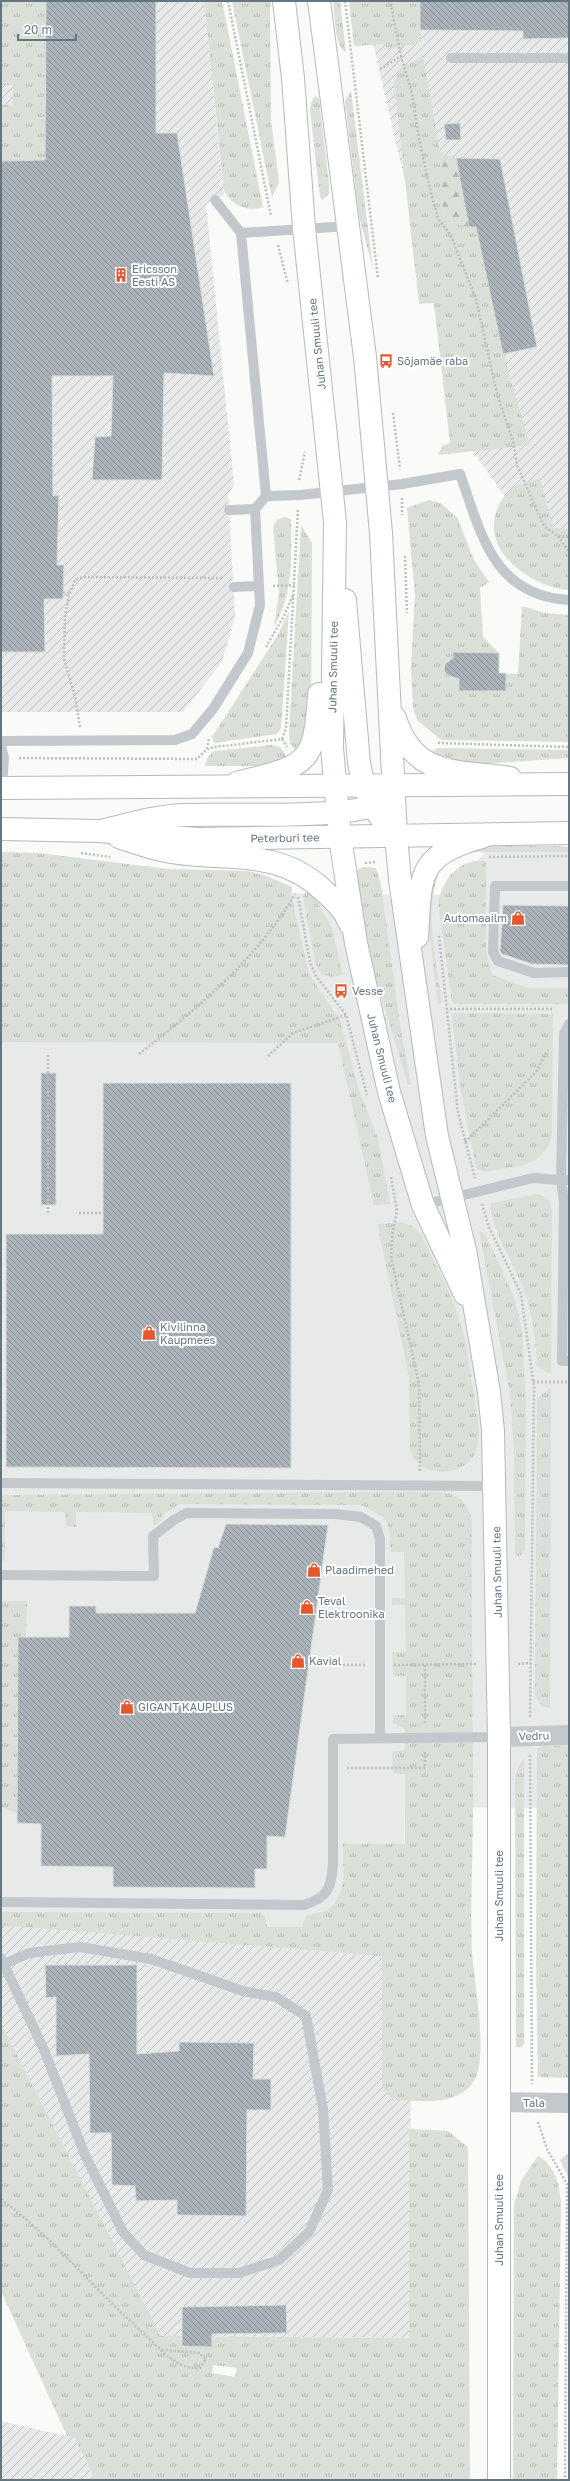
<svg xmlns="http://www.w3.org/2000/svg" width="570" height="2481" font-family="'Golos Text',sans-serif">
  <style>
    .built { fill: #e8e9e9 }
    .industrial { fill: url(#industrial-furrows) }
    .grass { fill: url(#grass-tufts); fill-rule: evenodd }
    .forest { fill: url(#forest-firs) }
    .building { fill: url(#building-back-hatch); stroke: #dcdcda }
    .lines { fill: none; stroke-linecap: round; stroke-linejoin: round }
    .secondary-casing { stroke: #b3babf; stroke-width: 24 }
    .primary-casing { stroke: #b5babe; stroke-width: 24 }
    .highway-casing { stroke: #b4b9bd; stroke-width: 24 }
    .path { stroke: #bbbfc2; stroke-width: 2.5; stroke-dasharray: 2 2; stroke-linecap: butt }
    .lane { stroke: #c3c8cc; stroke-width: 10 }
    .street { stroke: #c3c8cc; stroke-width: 20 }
    .secondary { stroke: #fff; stroke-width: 22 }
    .primary { stroke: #fff; stroke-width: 22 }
    .highway { stroke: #fff; stroke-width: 22 }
    .labels { text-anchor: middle; stroke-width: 4; stroke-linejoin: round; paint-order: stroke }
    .poi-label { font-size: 11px; fill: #657683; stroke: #fff; text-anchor: start }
    .street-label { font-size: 11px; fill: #657683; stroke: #fff }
  </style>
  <defs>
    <pattern id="industrial-furrows" width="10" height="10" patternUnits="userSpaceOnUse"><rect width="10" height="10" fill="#e8e9e9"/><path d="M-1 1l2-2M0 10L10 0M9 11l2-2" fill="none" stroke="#c0c1c2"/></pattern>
    <pattern id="grass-tufts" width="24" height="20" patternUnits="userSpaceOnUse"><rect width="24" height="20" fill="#dadfd7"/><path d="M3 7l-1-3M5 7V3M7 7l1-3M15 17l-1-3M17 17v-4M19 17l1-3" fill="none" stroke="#b4b9b4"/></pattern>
    <pattern id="forest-firs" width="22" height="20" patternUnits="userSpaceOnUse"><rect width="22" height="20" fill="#dadfd7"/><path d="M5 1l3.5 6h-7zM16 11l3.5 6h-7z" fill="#b4b9b4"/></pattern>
    <pattern id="building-back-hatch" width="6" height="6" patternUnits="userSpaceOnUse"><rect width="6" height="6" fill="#aab3b9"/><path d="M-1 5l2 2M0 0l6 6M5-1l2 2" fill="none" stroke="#8e969c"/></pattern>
  </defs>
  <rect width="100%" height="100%" fill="#fafaf8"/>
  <path class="built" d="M486,850H569V1808L405,1807L402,1953L1,1922V890L454,895Z"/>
  <path class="industrial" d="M1,1H204L224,195L206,204L234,485L228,495L235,615L222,662L183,712H1Z
    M569,1V582H565L465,440L369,26Z
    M1,1922L411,1954L410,2338L161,2336L1,2023Z
    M1,2421L75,2438L95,2480H1Z"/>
  <path class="grass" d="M1,1H46L44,211L1,161V105H13V85H1Z
    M204,1H222L263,207C247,212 233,206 224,191Z
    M232,1H270L271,121L279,182L272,198Z
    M333,1H340L346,52C334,48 335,13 333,1Z
    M349,1H420L421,42L387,50L385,44L354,46Z
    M423,56L440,152L444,222L476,227L503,353L530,445L438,455L442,446L450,443L434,303L419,304V303L394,83L400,68Z
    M351,91L373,269L359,216L345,101Z
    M317,97L319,99L329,184V193L323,200L320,197L310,109L313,98Z
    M540,479L554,528L569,529V590C530,587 477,549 499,505C508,487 520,482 540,479Z
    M429,500L440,503L457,517L474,560L489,582L480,588L483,637L499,653V673L518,674L522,606L545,613L569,615V742L441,740L417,720L413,708L411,667L415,595L407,508Z
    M284,517L291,519C291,558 294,592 274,627L279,593L273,527L277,520Z
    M301,525L312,543L311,721L297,752L290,743L289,734Z
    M289,611L281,728L277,734L214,743L212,737L278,635Z
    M272,745L280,747L288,758L269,766H205L207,758L214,751Z
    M438,748L569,750V758L482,764L450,763L430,752Z
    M483,846H562L569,847V852H470Z
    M1,852L38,853L168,869L247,871L264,875L292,887L291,895L309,974L340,1020L359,1090L378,1139L390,1204L374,1205L338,1043L1,1042Z
    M475,861H486V950L492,975L528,988H569V1004H454L452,1002L438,902C444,881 453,866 475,861Z
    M363,867L376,868L381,885L400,1025L411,1084L408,1085L375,975L356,890V871Z
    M436,871L439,873C423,913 437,961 442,1003L438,1004L427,913Z
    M309,889L331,925L343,975L332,977L321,974L315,962L303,896Z
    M453,1013L553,1014L552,1134C544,1169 514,1166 484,1172L476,1168L461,1090L452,1019Z
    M538,1194L549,1200L552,1210L551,1374L537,1367C536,1341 533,1315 524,1291C514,1263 495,1237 490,1208L492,1203Z
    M402,1222L414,1227L420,1233C434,1262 451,1291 460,1322C468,1346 470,1371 474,1396C476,1411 481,1429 478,1444C473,1477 421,1482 410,1451L409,1377L378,1227V1224Z
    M479,1231L485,1233L514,1297L522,1330L526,1404L525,1550L520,1556H515L514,1452L510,1394Z
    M550,1388L551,1389L550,1708L541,1706L535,1695L537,1399Z
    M410,1492C441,1493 463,1486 472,1520C471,1615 473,1709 473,1804C473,1853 470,1903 472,1952C474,1982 489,2057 474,2081C456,2108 420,2100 392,2100L382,2087V1956L1,1925V1912L259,1913L264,1915L267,1927H302C307,1908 315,1917 327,1910C334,1906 339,1897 341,1890C346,1877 342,1857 343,1844H405V1774L393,1773L392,1754L394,1751L405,1750V1729L393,1723V1715H406V1676H393L392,1652H406L405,1605H392V1598H405L404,1552H390C390,1520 390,1519 361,1505L180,1504L164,1514L157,1525H153L152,1513L76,1512V1527H66L65,1512L5,1511V1560L1,1561V1495Z
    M1,1601H27L26,1637H18L17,1813L3,1808L1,1804Z
    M544,1746H569V2078L538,2077L536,1960L537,1748Z
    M524,1758V2044L522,2047H516L515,1780L517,1770Z
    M1,2023L161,2336L409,2338V2129L448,2131L468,2147L470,2480H95L75,2438L67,2436L1,2291ZM213,2365L237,2368L235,2377L212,2373Z
    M569,2153V2179L560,2160Z
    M538,2156C555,2165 559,2184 561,2201L557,2480H513L514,2205L521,2181Z"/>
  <path class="forest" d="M440,152L456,158L469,227L444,222Z"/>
  <path class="building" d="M46,1H156V133H177L214,376L164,373L162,480H92L95,437L111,436L113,376H52L53,496L59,495L57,565H64L63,599H44L45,652H1V161L45,160Z
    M420,1H569V38L523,39V31L420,30Z
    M460,123L461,140H446L444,124Z
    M456,158L500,159L537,347L503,354L476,227H469Z
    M453,652L499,653V673H506V691H459V679L447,675L444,670L445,664L453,658Z
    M503,905L569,906V965L532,964L502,954L500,951Z
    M41,1073H56V1205H41Z
    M103,1083H291V1468L6,1467V1234H103Z
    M226,1524L328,1525L285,1837L267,1836V1869H255V1888L113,1887V1867L41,1866V1824L17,1823L18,1637H69V1606H96V1613H195L214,1547L218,1548Z
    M45,1965H137V2054L179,2051V2042L254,2043L253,2079H271V2110H247L246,2216L177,2215V2200L136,2201L135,2186L112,2185L111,2133H90L89,2054L56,2056V1997L46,1998Z
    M286,2305L287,2333L212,2334V2347L182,2346V2307Z"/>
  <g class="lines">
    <defs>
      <path id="secondary" d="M396,836L400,880L437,1136L465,1250L489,1392L493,1431L499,1737V2480
        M119,837C134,842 150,848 166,851C224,863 276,845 324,891C335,901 345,910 350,924
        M340,837L356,943L389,1092L423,1205L465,1294
        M417,937C421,875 416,856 482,837"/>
      <path id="primary" d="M284,1L293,78L304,228L335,522L332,748L340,837
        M319,1L365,357L381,533L396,836
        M345,600L359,763C364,793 375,814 396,836
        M395,718C414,779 458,770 510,778
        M237,783C305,765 315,768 319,694
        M105,830C130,824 157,816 183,815C219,813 361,821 385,800"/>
      <path id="highway" d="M1,788L569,784
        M1,829L99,831L197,839L569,833"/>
    </defs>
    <use href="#secondary" class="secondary-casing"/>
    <use href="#primary" class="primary-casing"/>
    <use href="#highway" class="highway-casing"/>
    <path class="path" d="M228,1L271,216
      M345,1L378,279
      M401,56L412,94L419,139L431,193L438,218L451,236L476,299L497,394L513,441L517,465L544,526L558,536L569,537
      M380,69L401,56L390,1
      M278,245L288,284
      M393,413L400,469
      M299,480L305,452
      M402,498V515
      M558,536L569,552
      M405,556L407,613
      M273,586L294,585
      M63,592L69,595
      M266,647L284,616L293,595
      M80,727L75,696L64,659L65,617L69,595L75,580L83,577L222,578
      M282,739L286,728L298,509
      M438,743L569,747
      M207,749L209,738
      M19,758L197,759L207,749L215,747L282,739L287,747
      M81,853L110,857
      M489,857L569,856
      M365,863L375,862
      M298,897L310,962L316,976L346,1015L367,1095
      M439,936L458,1113L475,1178
      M446,1009H553
      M139,1054C198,1008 257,959 295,894
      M268,1056L293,1033L346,1015
      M465,1142L536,1072L548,1050
      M391,1177L397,1211L393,1229L391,1257L419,1384L420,1472
      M482,1204L489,1227L521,1294L534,1387L530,1718
      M48,1213V1054
      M79,1213H103
      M533,1382H569
      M518,1664L530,1663
      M323,1665H365
      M394,1665L477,1664
      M425,1665V1724
      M530,1755L532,2084
      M347,1768H425V1751
      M538,2122L547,2149L567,2184L565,2480
      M1,2199C53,2238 94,2289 142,2332C154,2343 168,2359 182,2365C188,2368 193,2368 200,2368L206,2359L199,2353L162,2350"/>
    <path class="lane" d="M451,58H569
      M215,200L241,233
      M266,496L241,233L349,226
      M229,510L255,509
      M234,587L259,586
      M1,741L175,740L192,734L213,709L248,653L260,605L255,509L266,496L300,495L402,484L460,474C481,533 493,596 569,600
      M1,745L4,758L2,788
      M569,886H495L493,952L498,961L534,973L569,972
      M569,1180H561L564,1202L562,1361H569
      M423,1205L533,1178L561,1180L564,1034L569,1024
      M1,1483L495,1486
      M1,1575L154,1576L153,1536L174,1520L186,1513L336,1514L361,1517L376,1526L380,1539V1738
      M1,1902L304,1905C328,1897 331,1889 333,1865V1739L499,1737
      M1,1958L44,2050L85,2155L123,2232L144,2255L190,2273H239L279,2260L309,2232L328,2190L323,2109L306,2016L276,1997L243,1991L151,1959L80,1947L29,1953L4,1964"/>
    <path class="street" d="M499,1737L569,1735
      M498,2102L569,2103"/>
    <use href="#secondary" class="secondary"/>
    <use href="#primary" class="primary"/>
    <use href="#highway" class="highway"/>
  </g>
  <defs>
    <symbol id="building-bare" viewBox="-9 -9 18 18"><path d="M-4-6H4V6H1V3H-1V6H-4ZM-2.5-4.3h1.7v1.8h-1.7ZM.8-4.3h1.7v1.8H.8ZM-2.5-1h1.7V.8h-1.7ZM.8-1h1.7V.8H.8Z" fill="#e4572e" stroke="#fff" stroke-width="2.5" paint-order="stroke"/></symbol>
    <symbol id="bus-bare" viewBox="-9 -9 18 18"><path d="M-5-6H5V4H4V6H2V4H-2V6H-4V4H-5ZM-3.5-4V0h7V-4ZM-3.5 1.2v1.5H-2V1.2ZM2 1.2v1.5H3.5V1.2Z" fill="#e4572e" stroke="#fff" stroke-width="2.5" paint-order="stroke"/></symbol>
    <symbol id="shop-bare" viewBox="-9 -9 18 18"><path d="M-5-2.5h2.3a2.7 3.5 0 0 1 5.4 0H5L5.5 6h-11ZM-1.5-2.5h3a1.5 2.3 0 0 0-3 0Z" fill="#e4572e" stroke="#fff" stroke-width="2.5" paint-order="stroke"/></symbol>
  </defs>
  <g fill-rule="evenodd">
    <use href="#building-bare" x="111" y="265" width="20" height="20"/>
    <use href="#bus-bare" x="376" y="351" width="20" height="20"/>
    <use href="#shop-bare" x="508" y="908" width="20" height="20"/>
    <use href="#bus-bare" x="331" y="981" width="20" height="20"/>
    <use href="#shop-bare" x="139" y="1323" width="20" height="20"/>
    <use href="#shop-bare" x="304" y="1560" width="20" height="20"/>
    <use href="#shop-bare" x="297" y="1597" width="20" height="20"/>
    <use href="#shop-bare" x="288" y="1651" width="20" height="20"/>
    <use href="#shop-bare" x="117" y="1697" width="20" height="20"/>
  </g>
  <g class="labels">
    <g class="poi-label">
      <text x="132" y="273">Ericsson<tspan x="132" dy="13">Eesti AS</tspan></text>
      <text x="397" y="365">Sõjamäe raba</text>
      <text x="507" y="922" text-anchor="end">Automaailm</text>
      <text x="352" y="995">Vesse</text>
      <text x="160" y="1331">Kivilinna<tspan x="160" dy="13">Kaupmees</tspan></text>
      <text x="325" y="1574">Plaadimehed</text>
      <text x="318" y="1605">Teval<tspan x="318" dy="13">Elektroonika</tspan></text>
      <text x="309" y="1665">Kavial</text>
      <text x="138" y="1711">GIGANT KAUPLUS</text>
    </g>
    <g class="street-label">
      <text transform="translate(317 344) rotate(-96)" y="4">Juhan Smuuli tee</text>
      <text transform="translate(333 667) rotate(-89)" y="4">Juhan Smuuli tee</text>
      <text transform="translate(285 838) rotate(-1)" y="4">Peterburi tee</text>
      <text transform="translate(382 1058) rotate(76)" y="4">Juhan Smuuli tee</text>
      <text transform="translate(497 1572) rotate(-91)" y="4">Juhan Smuuli tee</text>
      <text transform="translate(534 1736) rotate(-2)" y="4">Vedru</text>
      <text transform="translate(499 1896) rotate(-90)" y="4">Juhan Smuuli tee</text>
      <text x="534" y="2107">Tala</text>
      <text transform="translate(499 2220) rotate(-90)" y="4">Juhan Smuuli tee</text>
    </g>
  </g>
  <rect width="570" height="2481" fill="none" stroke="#657683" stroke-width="4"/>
  <path d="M18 34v6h58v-6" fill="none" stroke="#657683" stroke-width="2"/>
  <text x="24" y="34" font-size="12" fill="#657683" stroke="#ffffff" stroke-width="3" paint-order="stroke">20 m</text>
</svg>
